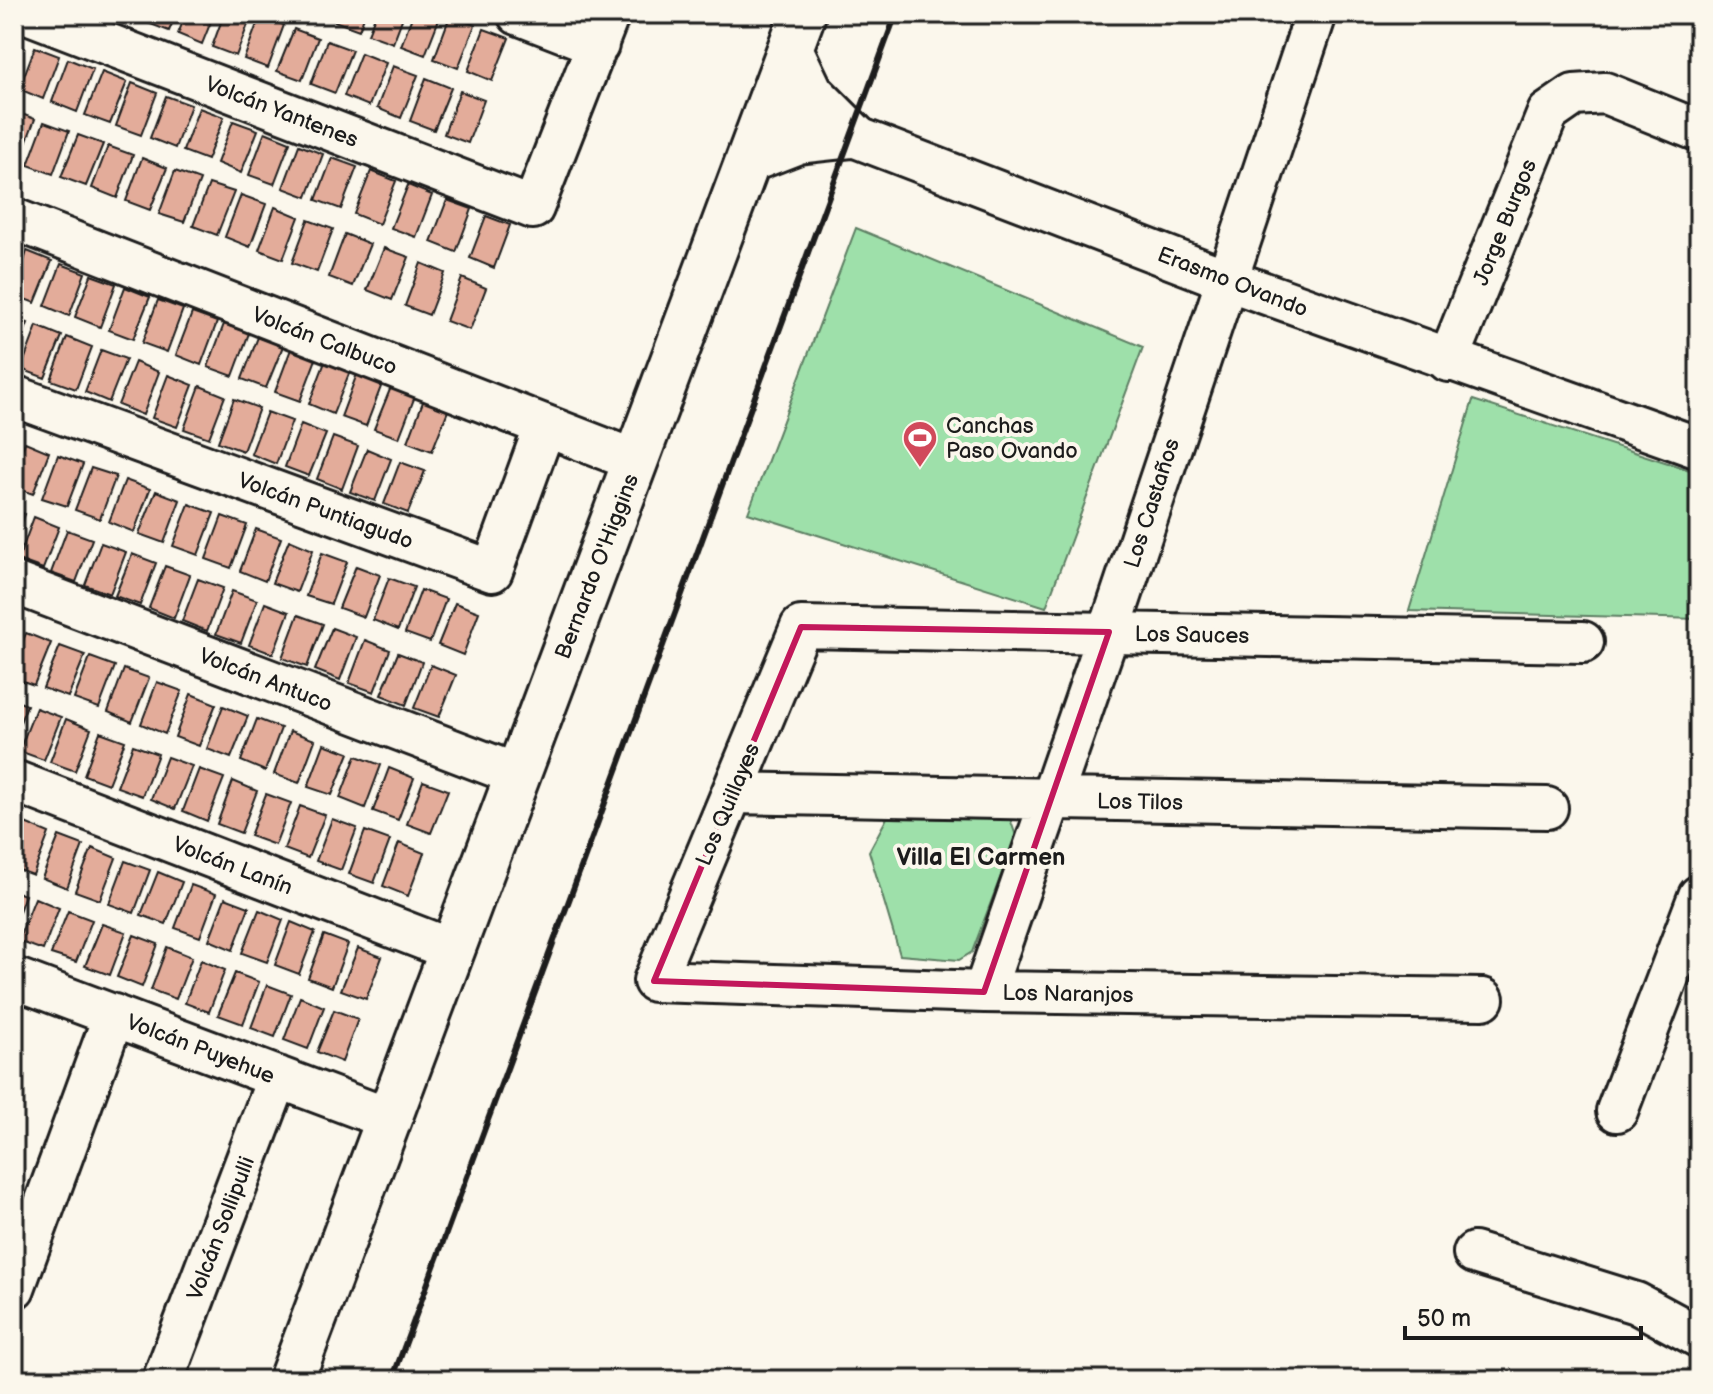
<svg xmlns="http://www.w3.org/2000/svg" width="1713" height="1394" font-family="'Balsamiq Sans',sans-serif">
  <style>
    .green { fill: #9ee0aa; stroke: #5d7e63; stroke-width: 2 }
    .building { fill: #e3ac9a; stroke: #1c1c1c; stroke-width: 2 }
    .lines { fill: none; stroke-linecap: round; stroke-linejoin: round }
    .minor-casing { stroke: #1c1c1c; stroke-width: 46 }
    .major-casing { stroke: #1c1c1c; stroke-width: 50 }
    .minor { stroke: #fbf7ec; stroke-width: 40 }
    .major { stroke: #fbf7ec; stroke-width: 44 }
    .rail { stroke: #1c1c1c; stroke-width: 6 }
    .marked { fill: none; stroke: #c2185b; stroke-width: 6; stroke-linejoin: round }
    .labels { text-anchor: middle; stroke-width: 8; stroke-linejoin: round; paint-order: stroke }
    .street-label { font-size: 22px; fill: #1c1c1c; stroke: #fbf7ec }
    .poi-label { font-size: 22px; fill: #1c1c1c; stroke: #fbf7ec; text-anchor: start }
    .neighbourhood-label { font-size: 24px; font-weight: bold; fill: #1c1c1c; stroke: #fbf7ec }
  </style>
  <rect width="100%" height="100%" fill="#fbf7ec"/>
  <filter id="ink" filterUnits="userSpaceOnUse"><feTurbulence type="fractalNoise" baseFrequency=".0125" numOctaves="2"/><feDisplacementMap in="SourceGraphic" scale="16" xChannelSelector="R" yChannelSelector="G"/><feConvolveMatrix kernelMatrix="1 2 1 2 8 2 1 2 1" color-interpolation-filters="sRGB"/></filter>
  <g filter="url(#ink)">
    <path class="green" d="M856,228L1143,347L1046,607L748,513Z
      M1473,400L1699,473V619L1409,611Z
      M888,816H1009L1016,836L972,952L959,960L900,955L869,851Z"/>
    <path class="building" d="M148,14H176L169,31L145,22Z
      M186,14H214L202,44L178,34Z
      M224,14H252L236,56L212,47Z
      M337,14H365L359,30L334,21Z
      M376,14H404L393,43L368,34Z
      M413,14H441L425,55L401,46Z
      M260,16L284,25L268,68L244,59Z
      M450,16L475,25L458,68L434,59Z
      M294,29L318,38L302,80L277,71Z
      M484,29L509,38L492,81L468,71Z
      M327,41L352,50L335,93L311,84Z
      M35,47L59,56L43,99L19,89Z
      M361,53L386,63L369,106L344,96Z
      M68,59L93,69L77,112L52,102Z
      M393,66L418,75L401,118L377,108Z
      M102,72L127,82L110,124L85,115Z
      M426,78L451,88L434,130L410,121Z
      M132,83L157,93L141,135L116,126Z
      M460,91L484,100L468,143L444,134Z
      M166,96L191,105L175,148L150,138Z
      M199,108L224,117L207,160L183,151Z
      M14,111L35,119L19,161L14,159Z
      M233,121L258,130L241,173L217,163Z
      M44,122L69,131L53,174L28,165Z
      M265,132L290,142L274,184L249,175Z
      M78,135L103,144L86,186L61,177Z
      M299,145L323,154L307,197L283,188Z
      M108,146L133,155L117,198L92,188Z
      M142,158L167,168L150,210L126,201Z
      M332,158L357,167L341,209L316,200Z
      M175,171L200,180L184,222L159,214Z
      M371,171L396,181L379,224L354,214Z
      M209,184L234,192L217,235L193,226Z
      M408,185L432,195L416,237L391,228Z
      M241,195L266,204L250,247L225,237Z
      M447,200L472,209L456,252L431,242Z
      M275,207L299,217L283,259L259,250Z
      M486,216L510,225L494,268L470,258Z
      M308,220L333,229L317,272L292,263Z
      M345,234L370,244L353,286L329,277Z
      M384,248L409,257L392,300L367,290Z
      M27,251L52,261L35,303L14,295Z
      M421,263L445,273L429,315L405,306Z
      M61,264L85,273L69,316L45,306Z
      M91,275L116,284L100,327L75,317Z
      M462,278L486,288L470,330L446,321Z
      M125,287L150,297L133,339L109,330Z
      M158,300L183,309L167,352L142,343Z
      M192,313L217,322L201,365L176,355Z
      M14,318L28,323L14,359Z
      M224,324L249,333L233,376L208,367Z
      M37,326L62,336L45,378L21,369Z
      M67,337L92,347L76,389L51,380Z
      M258,337L283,346L266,388L242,379Z
      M291,349L316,359L300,401L275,392Z
      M101,350L126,359L109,402L85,392Z
      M135,362L159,372L143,415L118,405Z
      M325,362L350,371L333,414L309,404Z
      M357,374L382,384L366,426L341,417Z
      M168,375L193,385L177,427L152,418Z
      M200,386L225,396L209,438L184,429Z
      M391,387L415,396L399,438L374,429Z
      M234,399L259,408L243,451L218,442Z
      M424,399L449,408L432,451L408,442Z
      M267,412L292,421L276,464L251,454Z
      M301,424L326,434L309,476L285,467Z
      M333,437L358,446L342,489L317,479Z
      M25,442L49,452L33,494L14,487V469Z
      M367,449L391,459L375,501L350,492Z
      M58,455L83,464L67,506L42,498Z
      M400,462L425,471L408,513L384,504Z
      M91,468L116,476L100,519L75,510Z
      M125,480L150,489L134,532L109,522Z
      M156,491L180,500L164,543L139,534Z
      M189,504L214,513L198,555L173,546Z
      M14,510L25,514L14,544Z
      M222,516L247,525L231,568L206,559Z
      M34,517L59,527L43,569L18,560Z
      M256,529L281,538L265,581L240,571Z
      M67,530L92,539L76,582L51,573Z
      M289,540L313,550L297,592L272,583Z
      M101,543L126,552L110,594L85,585Z
      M322,553L347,562L331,604L306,596Z
      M132,554L156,563L140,605L115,596Z
      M165,566L190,575L174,618L149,608Z
      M356,566L380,575L364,617L339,608Z
      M389,578L414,587L398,630L373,620Z
      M198,579L223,588L207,631L182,621Z
      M421,590L446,599L430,642L405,633Z
      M232,591L257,600L241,643L216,634Z
      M265,603L289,612L273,654L249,645Z
      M455,603L479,612L463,655L438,645Z
      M298,615L323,624L307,667L282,658Z
      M332,628L356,637L340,680L315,670Z
      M26,633L51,643L34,685L14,678V664Z
      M365,640L390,650L374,692L349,683Z
      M60,646L85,655L68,697L43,688Z
      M398,653L422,662L406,705L381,695Z
      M90,657L115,666L99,708L74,699Z
      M431,665L456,675L439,717L414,708Z
      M124,669L149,678L132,722L108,712Z
      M157,682L182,691L165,734L141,724Z
      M191,694L216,704L199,746L175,737Z
      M14,700L27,705L14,737Z
      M223,706L248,716L231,758L207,749Z
      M36,708L61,717L44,760L19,751Z
      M66,719L91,729L75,771L50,762Z
      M257,719L281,728L265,771L241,761Z
      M290,731L315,740L299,783L274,774Z
      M100,732L125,741L108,784L84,775Z
      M324,744L349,753L332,795L308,787Z
      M133,745L158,754L142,796L117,787Z
      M356,756L381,765L365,808L340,798Z
      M167,757L192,766L175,809L151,799Z
      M389,768L414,778L398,820L373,811Z
      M199,769L224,778L207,821L183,811Z
      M233,781L257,791L241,833L217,824Z
      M423,781L448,790L431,833L407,824Z
      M266,794L291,803L275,845L250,836Z
      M300,806L325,815L308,858L284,849Z
      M332,819L357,828L341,870L316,861Z
      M25,823L49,833L33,875L14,868V851Z
      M365,831L390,840L374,883L349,874Z
      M59,836L83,845L67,888L42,878Z
      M399,843L424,853L408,896L383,886Z
      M92,848L116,858L100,900L75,891Z
      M125,861L150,870L134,913L109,904Z
      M158,872L182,882L166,924L141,915Z
      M191,885L216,894L200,937L175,928Z
      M14,891L25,895L14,925Z
      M35,898L59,908L43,950L18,941Z
      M225,898L249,907L233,950L209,940Z
      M259,910L283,920L267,962L242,953Z
      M68,911L92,920L76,962L51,954Z
      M291,922L315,932L299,974L275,965Z
      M102,924L126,932L110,975L85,966Z
      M134,935L158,944L142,987L117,977Z
      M324,935L348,944L332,987L308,978Z
      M167,947L192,957L176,999L151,990Z
      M358,948L382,957L366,999L341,990Z
      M201,960L225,970L209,1012L185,1003Z
      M235,973L259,982L243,1024L218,1015Z
      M267,985L291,994L275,1037L251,1028Z
      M300,997L324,1007L308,1049L284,1040Z
      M334,1010L358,1019L342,1062L317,1052Z"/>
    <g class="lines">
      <defs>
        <path id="minor" d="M30,14L533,208L609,14
          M518,14L598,45
          M770,104L1225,279L1699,448
          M14,219L636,461
          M1448,361L1548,113L1574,95L1605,93L1699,131
          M14,396L492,571L545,426
          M14,583L518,775
          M14,781L452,950
          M732,793L1547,808
          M14,978L389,1119
          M984,992L1109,632L1316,14
          M1483,999L984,992L654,981L801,627L1583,642
          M1617,1111L1699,896
          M1474,1253L1636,1303L1699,1337
          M14,1288L114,1015
          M163,1380L278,1077"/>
        <path id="major" d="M790,49L811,93L853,135
          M749,160L798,141L853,135
          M291,1380L803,14"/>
      </defs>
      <use href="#minor" class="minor-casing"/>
      <use href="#major" class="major-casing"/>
      <use href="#minor" class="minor"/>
      <use href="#major" class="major"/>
      <path class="rail" d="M392,1380L896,14"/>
    </g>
  </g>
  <path class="marked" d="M801,627L1109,632L984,992L654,981Z"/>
  <defs>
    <symbol id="stadium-pin" viewBox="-11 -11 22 30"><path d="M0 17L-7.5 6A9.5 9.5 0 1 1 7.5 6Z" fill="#d1495b" stroke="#fbf7ec"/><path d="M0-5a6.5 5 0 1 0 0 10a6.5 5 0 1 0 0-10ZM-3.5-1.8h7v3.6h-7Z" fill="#fff"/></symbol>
  </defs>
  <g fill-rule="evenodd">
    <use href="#stadium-pin" x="900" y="418" width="40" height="54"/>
  </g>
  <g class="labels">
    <g class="street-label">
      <text transform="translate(282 111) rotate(21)" y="8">Volcán Yantenes</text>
      <text transform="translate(1504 222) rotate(-68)" y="8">Jorge Burgos</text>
      <text transform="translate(1233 281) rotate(21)" y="8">Erasmo Ovando</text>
      <text transform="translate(325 340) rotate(21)" y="8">Volcán Calbuco</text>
      <text transform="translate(1151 503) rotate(-72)" y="8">Los Castaños</text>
      <text transform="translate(326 510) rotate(20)" y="8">Volcán Puntiagudo</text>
      <text transform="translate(596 566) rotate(-69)" y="8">Bernardo O'Higgins</text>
      <text transform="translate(1192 634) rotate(1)" y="8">Los Sauces</text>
      <text transform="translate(266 679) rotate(21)" y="8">Volcán Antuco</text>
      <text transform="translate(1140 801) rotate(1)" y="8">Los Tilos</text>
      <text transform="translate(727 804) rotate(-67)" y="8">Los Quillayes</text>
      <text transform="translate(233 865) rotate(21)" y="8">Volcán Lanín</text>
      <text transform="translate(1068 993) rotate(1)" y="8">Los Naranjos</text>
      <text transform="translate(201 1048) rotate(21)" y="8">Volcán Puyehue</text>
      <text transform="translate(220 1228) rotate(-69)" y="8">Volcán Sollipulli</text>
    </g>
    <g class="poi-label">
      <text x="946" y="433">Canchas<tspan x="946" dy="25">Paso Ovando</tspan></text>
    </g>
    <g class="neighbourhood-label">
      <text x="981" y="865">Villa El Carmen</text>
    </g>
  </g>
  <rect width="1713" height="1394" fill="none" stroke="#fbf7ec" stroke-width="48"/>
  <rect x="24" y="24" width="1665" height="1346" fill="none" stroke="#1c1c1c" stroke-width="3" filter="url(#ink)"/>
  <path d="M1405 1326v12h236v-12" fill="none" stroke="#1c1c1c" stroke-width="4"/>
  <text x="1417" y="1326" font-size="24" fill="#1c1c1c" stroke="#fbf7ec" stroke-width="6" paint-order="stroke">50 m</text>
</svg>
